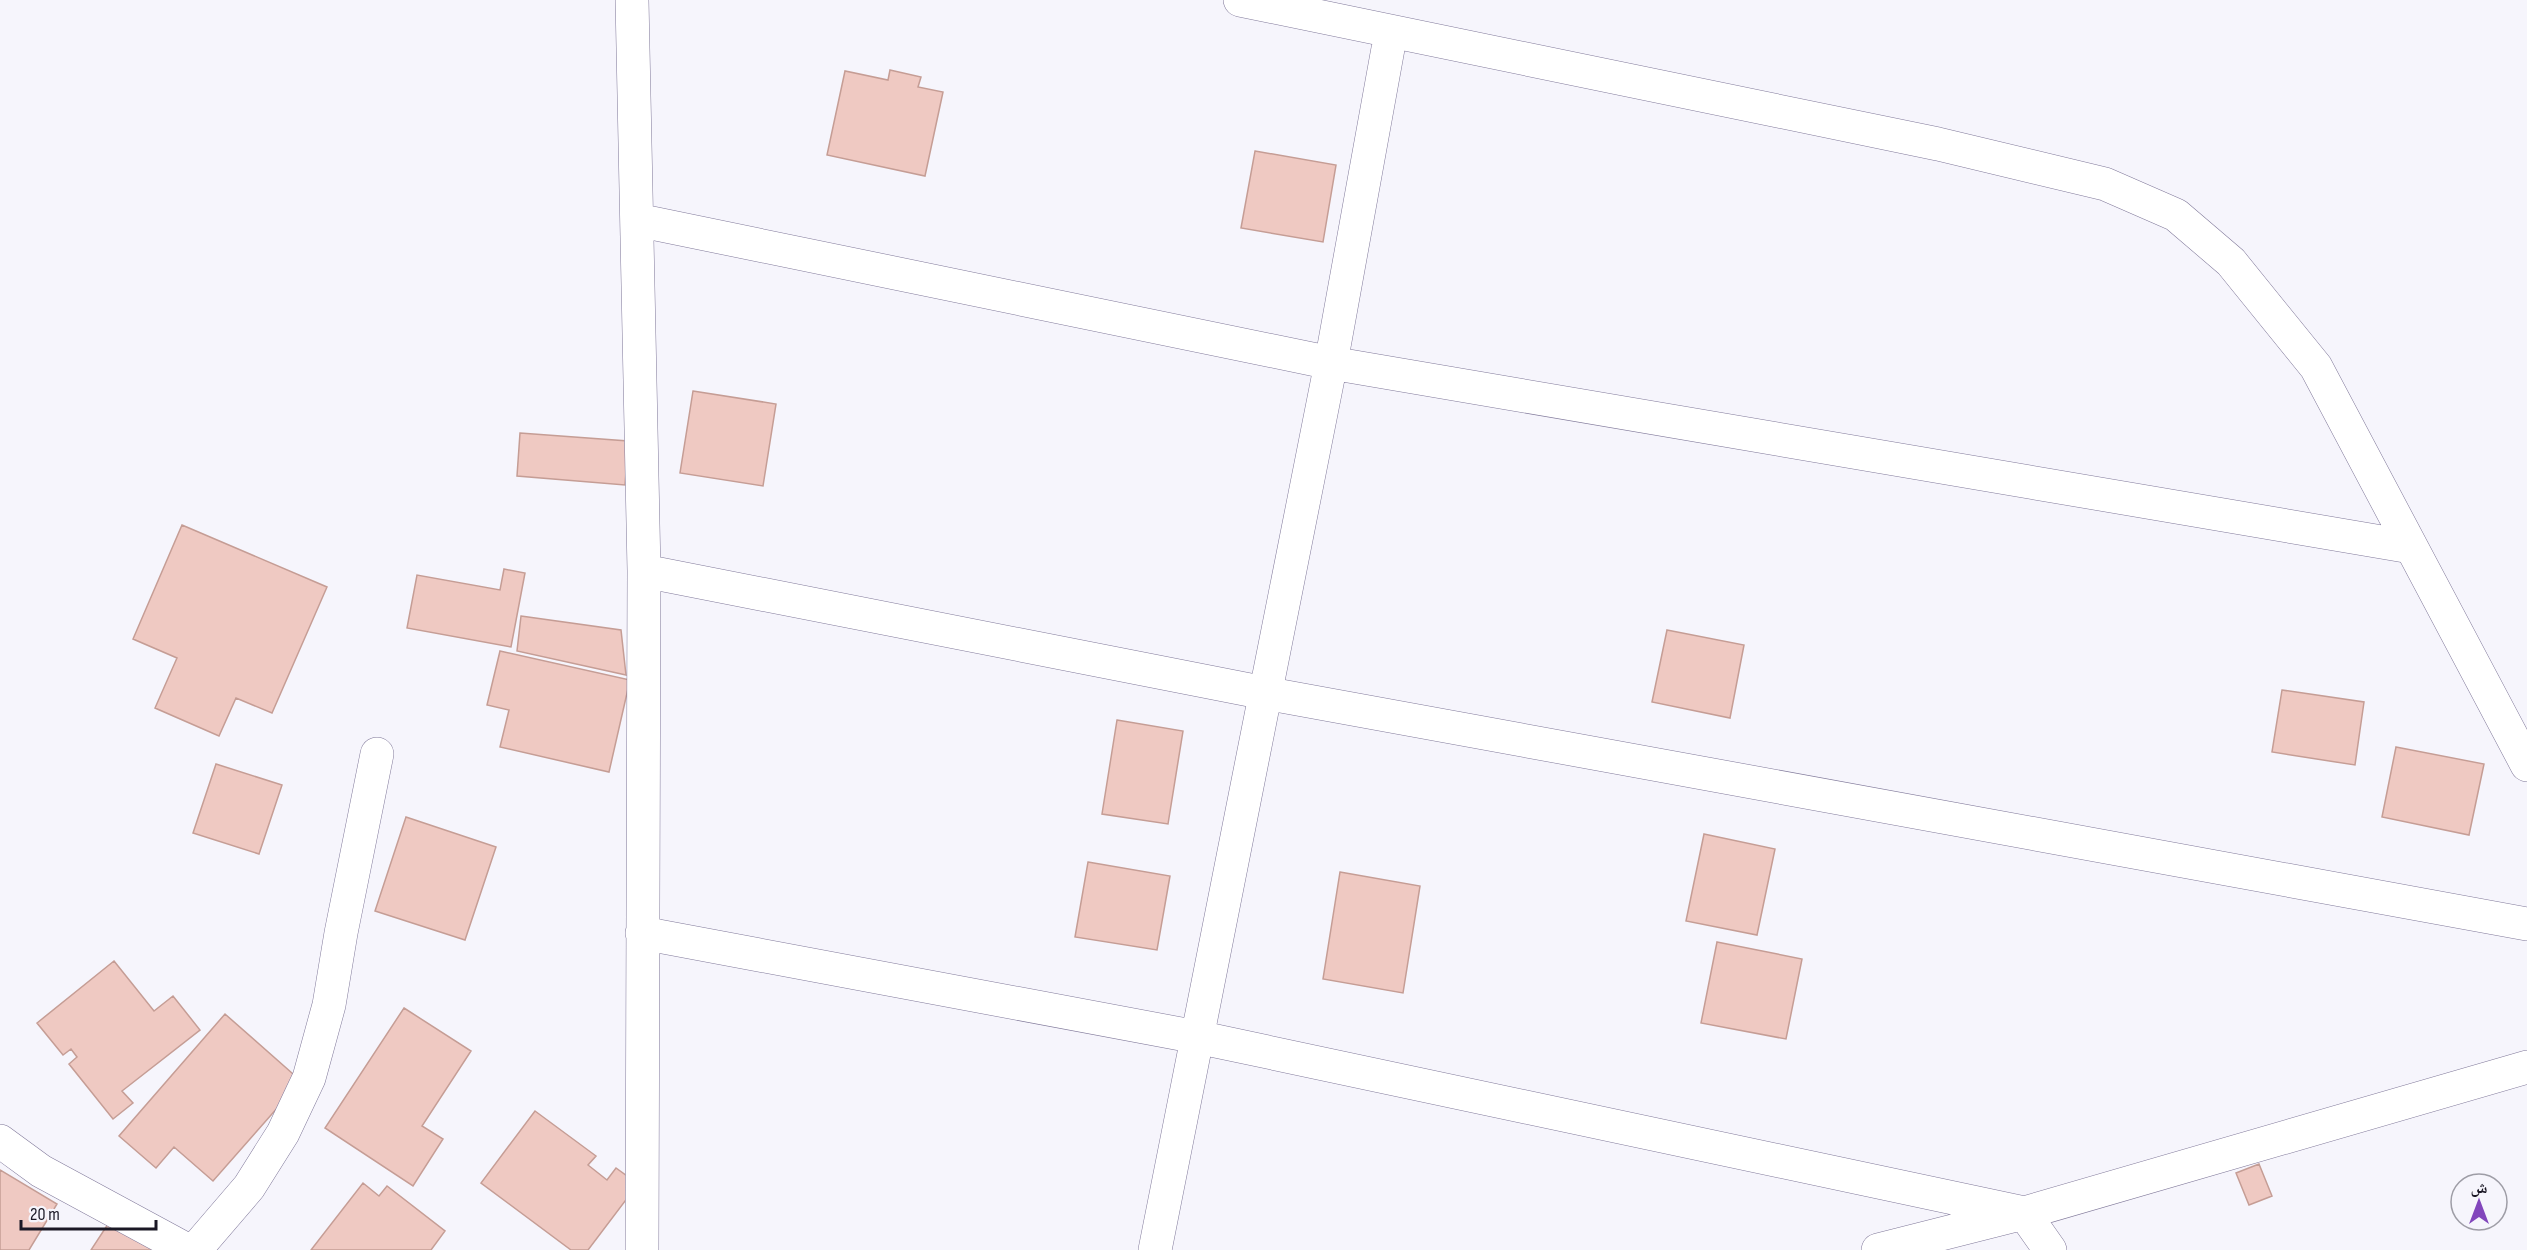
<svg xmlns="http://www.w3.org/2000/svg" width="2527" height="1250" font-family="'Sofia Sans Condensed','Noto Naskh Arabic',sans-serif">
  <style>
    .building { fill: #efc9c2; stroke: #c59d95; stroke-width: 1.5 }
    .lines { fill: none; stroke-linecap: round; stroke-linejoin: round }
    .minor-casing { stroke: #80799a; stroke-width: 34 }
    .minor { stroke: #fff; stroke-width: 33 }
  </style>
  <rect width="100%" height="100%" fill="#f6f5fc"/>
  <path class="building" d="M890,70L921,77L918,87L943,92L925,176L827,155L845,71L888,80Z
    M1255,151L1336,165L1323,242L1241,228Z
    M693,391L776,404L763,486L680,473Z
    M520,433L628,441L625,485L517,476Z
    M182,525L327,587L272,713L236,698L219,736L155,708L177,658L133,639Z
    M504,569L525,573L511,647L407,628L417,575L500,590Z
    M521,616L621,630L626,675L517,651Z
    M1667,630L1744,645L1730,718L1652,702Z
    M500,651L630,680L609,772L500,747L509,710L487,705Z
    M2282,690L2364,702L2355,765L2272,752Z
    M1117,720L1183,731L1168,824L1102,814Z
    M2396,747L2484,764L2469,835L2382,817Z
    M216,764L282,785L259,854L193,833Z
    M406,817L496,847L465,940L375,911Z
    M1704,834L1775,849L1757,935L1686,921Z
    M1088,862L1170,876L1157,950L1075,937Z
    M1340,872L1420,886L1403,993L1323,979Z
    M1717,942L1802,959L1786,1039L1701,1023Z
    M114,961L154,1011L173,996L200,1030L122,1091L133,1103L113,1119L69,1064L77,1057L71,1049L63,1055L37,1023Z
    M404,1008L471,1051L422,1126L443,1139L413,1186L325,1128Z
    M225,1014L301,1081L213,1181L174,1147L156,1168L119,1136Z
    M535,1111L596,1156L588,1165L607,1180L616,1168L638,1184L588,1250H571L481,1183Z
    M2259,1164L2272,1196L2249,1205L2236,1173Z
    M0,1170L57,1204L29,1250H0Z
    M363,1183L379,1196L387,1186L445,1231L431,1250H311Z
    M110,1221L156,1250H91Z"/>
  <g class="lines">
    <defs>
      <path id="minor" d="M632,0L644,571L642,1250
        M1240,0L1938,144L2105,184L2176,215L2231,262L2316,367L2527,765
        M637,220L1331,363L2411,547
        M644,571L1265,693L2527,924
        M642,933L1197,1037L2024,1213L2050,1250
        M0,1141L41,1171L187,1250
        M195,1250L249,1187L283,1133L309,1078L329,1005L341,933L377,754
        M1155,1250L1331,363L1391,32
        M1878,1250L2024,1213L2527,1067"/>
    </defs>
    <use href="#minor" class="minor-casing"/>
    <use href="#minor" class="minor"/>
  </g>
  <g transform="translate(2479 1202)"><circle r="28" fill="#f6f5fc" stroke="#9e9da6" stroke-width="1.5"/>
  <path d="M0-4.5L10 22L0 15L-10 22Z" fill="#8246bc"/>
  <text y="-9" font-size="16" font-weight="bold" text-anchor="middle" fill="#1b1825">ش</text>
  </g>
  <path d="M21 1220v9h135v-9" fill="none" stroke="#1b1825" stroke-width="3"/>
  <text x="30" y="1220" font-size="18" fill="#1b1825" stroke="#f6f5fc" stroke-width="4.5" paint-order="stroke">20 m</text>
</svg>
